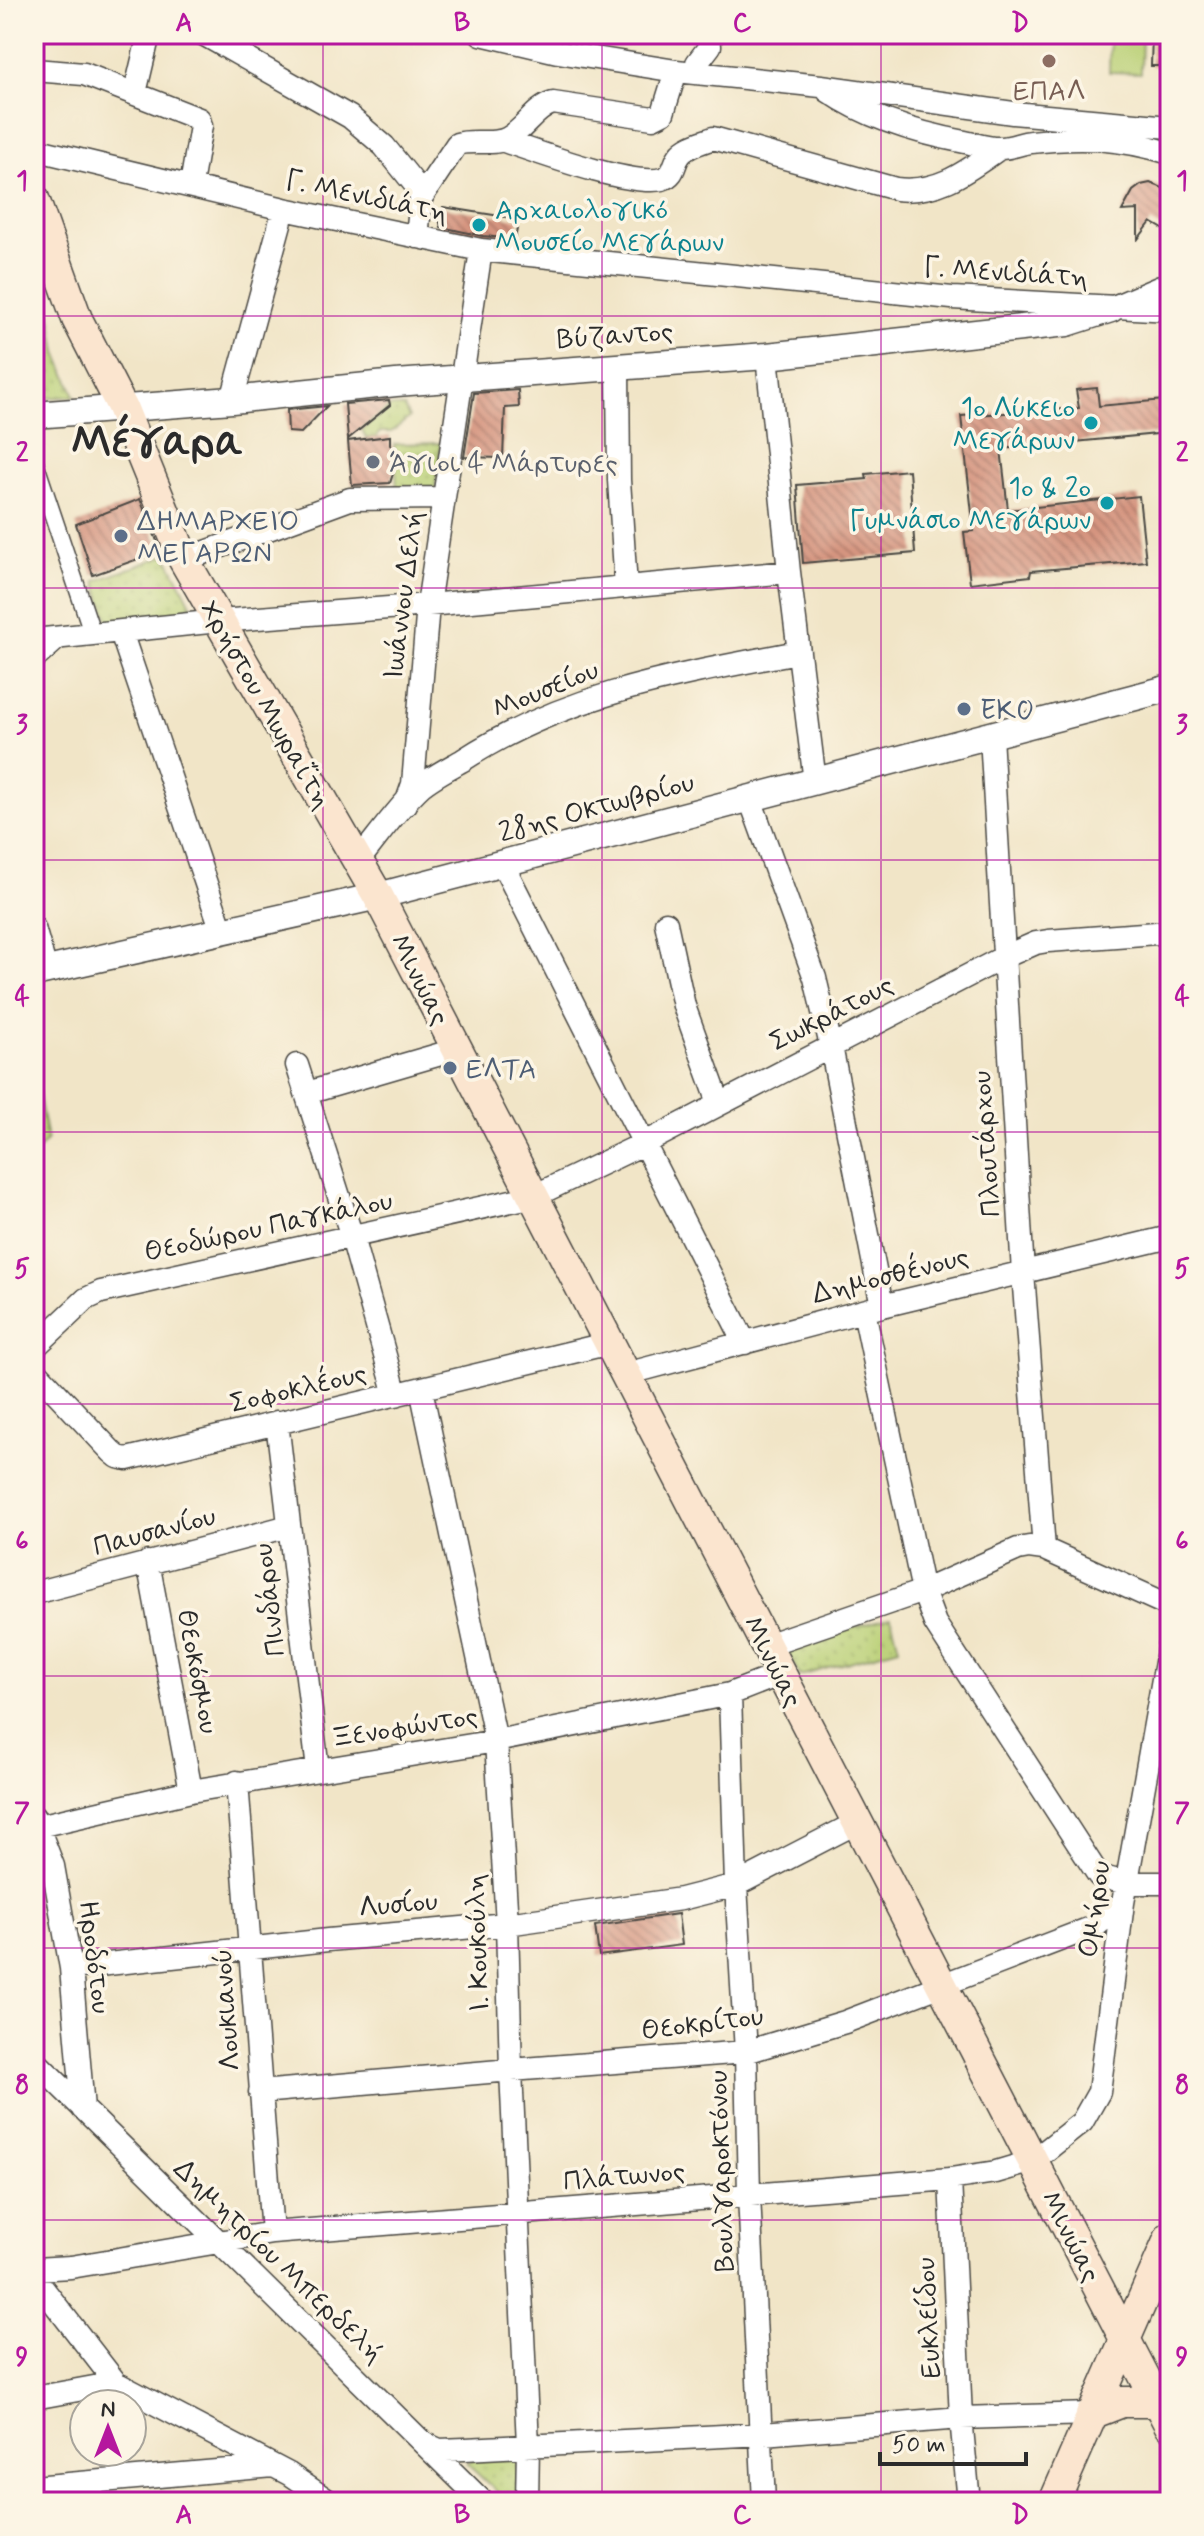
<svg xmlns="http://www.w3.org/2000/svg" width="1204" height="2536" font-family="Mynerve,sans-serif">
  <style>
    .grass { fill: url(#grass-dots); stroke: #727d4f; stroke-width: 2 }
    .pitch { fill: #b8cf73; stroke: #727d4f; stroke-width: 2 }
    .building { fill: url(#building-back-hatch) }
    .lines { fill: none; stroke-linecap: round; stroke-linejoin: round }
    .pedestrian-casing { stroke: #494742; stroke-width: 19 }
    .minor-casing { stroke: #494742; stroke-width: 25 }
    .tertiary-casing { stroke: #494742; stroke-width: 29 }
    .secondary-casing { stroke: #494742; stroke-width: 33 }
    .pedestrian { stroke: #fff; stroke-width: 16 }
    .minor { stroke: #fff; stroke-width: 22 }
    .tertiary { stroke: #fff; stroke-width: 26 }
    .secondary { stroke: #fbe5cf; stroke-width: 30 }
    .grid { fill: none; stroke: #b5179e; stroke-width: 2; stroke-opacity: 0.55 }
    .education-dot { fill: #8d6e63; stroke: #fcf5e5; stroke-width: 3 }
    .culture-dot { fill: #0f9aa8; stroke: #fcf5e5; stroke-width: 3 }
    .worship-dot { fill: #6b7280; stroke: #fcf5e5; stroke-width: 3 }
    .service-dot { fill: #5c6f8a; stroke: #fcf5e5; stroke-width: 3 }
    .labels { text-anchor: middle; stroke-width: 7; stroke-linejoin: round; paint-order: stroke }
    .education-label { font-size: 28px; fill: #785e54; stroke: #fcf5e5 }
    .street-label { font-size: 28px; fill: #2b2b2b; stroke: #fcf5e5 }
    .culture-label { font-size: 28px; fill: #0d838f; stroke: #fcf5e5; text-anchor: end }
    .worship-label { font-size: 28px; fill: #5b616d; stroke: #fcf5e5; text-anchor: start }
    .service-label { font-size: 28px; fill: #4e5e75; stroke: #fcf5e5; text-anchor: start }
    .town-label { font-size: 44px; font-weight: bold; fill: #2b2b2b; stroke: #fcf5e5 }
    .neatline { fill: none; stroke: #b5179e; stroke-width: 3 }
    .grid-label { font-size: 26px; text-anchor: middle; font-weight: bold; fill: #b5179e }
  </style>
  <defs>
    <pattern id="grass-dots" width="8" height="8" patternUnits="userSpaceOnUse" patternTransform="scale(2)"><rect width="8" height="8" fill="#b8cf73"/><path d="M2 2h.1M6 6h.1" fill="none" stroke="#9eb264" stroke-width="1.8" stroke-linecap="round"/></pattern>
    <pattern id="building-back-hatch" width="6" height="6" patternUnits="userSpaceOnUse" patternTransform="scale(2)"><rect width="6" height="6" fill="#d69580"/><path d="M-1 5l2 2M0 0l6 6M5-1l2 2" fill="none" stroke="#ae7a69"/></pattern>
  </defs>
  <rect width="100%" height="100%" fill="#fcf5e5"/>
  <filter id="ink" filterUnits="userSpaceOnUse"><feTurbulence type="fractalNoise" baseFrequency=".0125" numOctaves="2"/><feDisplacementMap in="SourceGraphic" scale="16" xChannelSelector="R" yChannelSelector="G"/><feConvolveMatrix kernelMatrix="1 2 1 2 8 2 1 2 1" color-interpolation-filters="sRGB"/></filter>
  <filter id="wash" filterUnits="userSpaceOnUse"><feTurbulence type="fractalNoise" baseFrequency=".006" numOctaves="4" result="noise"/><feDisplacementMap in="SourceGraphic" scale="32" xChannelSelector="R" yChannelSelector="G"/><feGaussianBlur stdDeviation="1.8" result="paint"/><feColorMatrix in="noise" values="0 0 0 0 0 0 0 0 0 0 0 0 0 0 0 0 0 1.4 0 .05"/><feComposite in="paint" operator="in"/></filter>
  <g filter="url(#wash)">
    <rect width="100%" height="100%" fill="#f1e5c7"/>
    <path class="grass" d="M46,288L57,352L75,396L34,399V289Z
      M390,407H404L409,418L391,432H380L375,438H366L362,430Z
      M441,443L435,489H397L394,444Z
      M166,555L192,606L178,613L110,627L96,581Z
      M34,1069L47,1140L34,1154Z
      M891,1617L899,1648L800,1676L785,1647Z
      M518,2455L520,2502H508L466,2463L476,2459Z"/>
    <path class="pitch" d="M1110,34H1142L1141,73L1109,72Z"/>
    <g id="blocks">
      <path class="building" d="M1152,34H1170V66H1151Z
        M1150,183L1163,188L1170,198V233L1151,222L1138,239V210L1122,211L1133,191L1141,185Z
        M443,207L519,219L515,239L483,236L441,227L439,218Z
        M1097,388L1099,406L1164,400L1167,433L1001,449L1008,510L1139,496L1146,561L1031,571L1030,576L970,583L964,532L974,531L961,416L1079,408L1076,390Z
        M518,390L519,407L505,408L503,458L464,457L474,393Z
        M389,400L390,405L348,439L345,404Z
        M327,406L301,433L288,432L287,410Z
        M390,436V444L398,458L390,483L352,485L348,441Z
        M909,470L915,553L803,563L797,485L867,479L866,474Z
        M140,499L161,551L93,575L76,524Z
        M678,1914L682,1945L599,1956L595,1926Z"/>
    </g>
  </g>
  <g filter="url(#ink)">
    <use href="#blocks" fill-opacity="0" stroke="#494742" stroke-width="2"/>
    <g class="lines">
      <defs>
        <path id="pedestrian" d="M34,459L93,635
          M34,663L61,639"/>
        <path id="minor" d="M203,34L350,117L384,146L417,187L421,198L417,237
          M481,34L558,52L676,71L821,86L1013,113L1170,127
          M34,70L84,74L199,119L201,126L191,185
          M696,73L697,63L710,46L709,38L705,34
          M828,91C869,119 917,133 965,142C976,144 989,149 1001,148C1011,148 1021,143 1031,142C1083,136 1120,138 1170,153
          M135,93L149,34
          M504,141C537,152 631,187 662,179C676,175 673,163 680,155C686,146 703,142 713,138L896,189C939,194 967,171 1000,148
          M34,149L284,209L481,250L952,298L1170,310
          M421,198L457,144C473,139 494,146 508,138C525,129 535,108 553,103L653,118L663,113L676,71
          M1116,306L1170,283
          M767,356L789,572L815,782
          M618,366L619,480L626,587
          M232,400L284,209
          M184,560L350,499L444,498
          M121,632L222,931
          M34,640L219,621L428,605L789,572
          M991,736L1023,1273L1044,1549
          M750,799L815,978L831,1046L882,1306
          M406,804L413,784L428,605L481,250
          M358,861C377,838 399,806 421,786C433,776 449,768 463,760C566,693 679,675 798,652
          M502,863L745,1343
          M666,923L684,1006L719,1103
          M34,928L46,970
          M297,1065L352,1237L396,1395
          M307,1093L458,1049
          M864,1311L923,1591L935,1623L1099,1876L1126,1883H1170
          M34,1348L86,1299L101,1292L534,1196L645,1143L1004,957L1036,943L1048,941L1170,932
          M34,1369L112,1452L118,1457L127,1459L610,1343
          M626,1374L882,1306L1170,1237
          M421,1389L496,1741L507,1924L511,2070L528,2445L527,2502
          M277,1422L318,1770
          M148,1562L191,1791
          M34,1593L289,1526
          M766,1645L923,1591L1018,1549L1029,1547L1044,1549L1170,1606
          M730,1694L736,1885L746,2052L749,2195L764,2502
          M237,1782L272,2233
          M34,1817L53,1866L71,1968L83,2109
          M34,1827L191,1791L496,1741L730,1694L781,1674
          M71,1968L328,1940L507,1924L681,1899L736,1885L858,1822
          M34,2060L483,2502
          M260,2092L511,2070L746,2052L845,2022L1096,1926L1123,1903
          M950,2179L961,2418L969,2502
          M34,2269L71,2267L272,2233L950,2179L996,2172L1033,2161L1082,2122L1099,2092L1123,1903L1170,1640
          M34,2277L116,2383L289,2474L330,2502
          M34,2398L116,2383
          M424,2443L439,2450L465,2449L763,2434L961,2418L1091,2414
          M34,2487L274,2466"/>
        <path id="tertiary" d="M34,415L232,400L396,383L767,356L1067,323L1111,309
          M34,973L378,896L1170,688"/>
        <path id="secondary" d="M34,199L77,319L122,407L184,560L378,896L1170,2426
          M1091,2414L1122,2402H1157
          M1054,2502L1170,2237"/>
      </defs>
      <use href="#pedestrian" class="pedestrian-casing"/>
      <use href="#minor" class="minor-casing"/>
      <use href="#tertiary" class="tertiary-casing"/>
      <use href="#secondary" class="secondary-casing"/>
      <use href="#pedestrian" class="pedestrian"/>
      <use href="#minor" class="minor"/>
      <use href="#tertiary" class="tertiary"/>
      <use href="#secondary" class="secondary"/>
    </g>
  </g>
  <path class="grid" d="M323,34V2502M602,34V2502M881,34V2502M34,316H1170M34,588H1170M34,860H1170M34,1132H1170M34,1404H1170M34,1676H1170M34,1948H1170M34,2220H1170"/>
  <circle class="education-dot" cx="1049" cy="61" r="8"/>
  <g class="culture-dot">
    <circle cx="479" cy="225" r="8"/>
    <circle cx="1091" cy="423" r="8"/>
    <circle cx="1107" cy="503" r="8"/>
  </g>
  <circle class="worship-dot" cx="373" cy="462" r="8"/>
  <g class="service-dot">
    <circle cx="121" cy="536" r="8"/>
    <circle cx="964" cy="709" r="8"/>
    <circle cx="450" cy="1068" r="8"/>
  </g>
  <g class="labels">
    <g class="education-label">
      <text x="1049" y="100">ΕΠΑΛ</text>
    </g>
    <g class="street-label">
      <text transform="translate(367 195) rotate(12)" y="10">Γ. Μενιδιάτη</text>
      <text transform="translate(1006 271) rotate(4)" y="10">Γ. Μενιδιάτη</text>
      <text transform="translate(615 334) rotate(-4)" y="10">Βύζαντος</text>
      <text transform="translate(402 595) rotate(-83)" y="10">Ιωάννου Δελή</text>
      <text transform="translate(545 688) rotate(-22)" y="10">Μουσείου</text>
      <text transform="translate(267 704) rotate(60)" y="10">Χρήστου Μωραΐτη</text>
      <text transform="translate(596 806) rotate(-15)" y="10">28ης Οκτωβρίου</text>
      <text transform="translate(421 979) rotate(63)" y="10">Μινώας</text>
      <text transform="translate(831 1012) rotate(-27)" y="10">Σωκράτους</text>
      <text transform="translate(985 1144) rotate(-94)" y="10">Πλουτάρχου</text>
      <text transform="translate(268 1225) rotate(-12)" y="10">Θεοδώρου Παγκάλου</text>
      <text transform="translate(890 1274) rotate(-14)" y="10">Δημοσθένους</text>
      <text transform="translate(298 1387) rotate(-13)" y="10">Σοφοκλέους</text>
      <text transform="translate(154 1530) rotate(-15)" y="10">Παυσανίου</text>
      <text transform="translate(268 1600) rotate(-97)" y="10">Πινδάρου</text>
      <text transform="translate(774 1661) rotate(63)" y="10">Μινώας</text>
      <text transform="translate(199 1671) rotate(79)" y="10">Θεοκόσμου</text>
      <text transform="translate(404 1726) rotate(-9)" y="10">Ξενοφώντος</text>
      <text transform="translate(398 1903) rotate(-5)" y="10">Λυσίου</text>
      <text transform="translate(1093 1909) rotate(-82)" y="10">Ομήρου</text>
      <text transform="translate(476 1943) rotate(-92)" y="10">Ι. Κουκούλη</text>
      <text transform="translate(96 1957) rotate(83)" y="10">Ηροδότου</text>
      <text transform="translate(225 2010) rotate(-94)" y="10">Λουκιανού</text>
      <text transform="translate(702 2022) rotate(-7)" y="10">Θεοκρίτου</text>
      <text transform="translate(720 2171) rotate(-92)" y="10">Βουλγαροκτόνου</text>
      <text transform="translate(624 2175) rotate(-5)" y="10">Πλάτωνος</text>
      <text transform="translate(1072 2236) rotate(63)" y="10">Μινώας</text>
      <text transform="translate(280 2260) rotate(44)" y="10">Δημητρίου Μπερδελή</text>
      <text transform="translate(927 2318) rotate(-93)" y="10">Ευκλείδου</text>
    </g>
    <g class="culture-label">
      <text x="495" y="219" text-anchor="start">Αρχαιολογικό<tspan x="495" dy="32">Μουσείο Μεγάρων</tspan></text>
      <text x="1075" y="417">1ο Λύκειο<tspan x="1075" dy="32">Μεγάρων</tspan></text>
      <text x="1091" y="497">1ο &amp; 2ο<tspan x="1091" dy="32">Γυμνάσιο Μεγάρων</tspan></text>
    </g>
    <g class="worship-label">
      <text x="389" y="472">Άγιοι 4 Μάρτυρες</text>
    </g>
    <g class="service-label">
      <text x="137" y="530">ΔΗΜΑΡΧΕΙΟ<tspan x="137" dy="32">ΜΕΓΑΡΩΝ</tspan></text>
      <text x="980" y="719">EKO</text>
      <text x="466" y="1078">ΕΛΤΑ</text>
    </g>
    <g class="town-label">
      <text x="157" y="455">Μέγαρα</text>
    </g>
  </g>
  <rect width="1204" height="2536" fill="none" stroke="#fcf5e5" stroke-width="88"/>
  <g transform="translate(108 2428)"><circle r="38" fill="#fcf5e5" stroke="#a8a49b" stroke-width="2"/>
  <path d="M0-6L14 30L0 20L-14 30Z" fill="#b5179e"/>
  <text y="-12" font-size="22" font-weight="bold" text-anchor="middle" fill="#2b2b2b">N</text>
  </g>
  <path d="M880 2452v12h146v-12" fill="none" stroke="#2b2b2b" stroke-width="4"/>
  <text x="892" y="2452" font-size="24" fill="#2b2b2b" stroke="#fcf5e5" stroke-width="6" paint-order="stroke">50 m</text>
  <rect x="44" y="44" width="1116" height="2448" class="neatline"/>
  <g class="grid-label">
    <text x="184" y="31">A</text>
    <text x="462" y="31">B</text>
    <text x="742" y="31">C</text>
    <text x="1020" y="31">D</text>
    <text x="22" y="189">1</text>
    <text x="1182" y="189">1</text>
    <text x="22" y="461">2</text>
    <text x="1182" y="461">2</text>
    <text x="22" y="733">3</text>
    <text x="1182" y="733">3</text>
    <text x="22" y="1005">4</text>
    <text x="1182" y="1005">4</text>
    <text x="22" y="1277">5</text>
    <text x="1182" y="1277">5</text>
    <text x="22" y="1549">6</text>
    <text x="1182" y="1549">6</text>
    <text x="22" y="1821">7</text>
    <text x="1182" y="1821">7</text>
    <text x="22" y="2093">8</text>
    <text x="1182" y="2093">8</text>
    <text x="22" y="2365">9</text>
    <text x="1182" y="2365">9</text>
    <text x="184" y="2523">A</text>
    <text x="462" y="2523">B</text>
    <text x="742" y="2523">C</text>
    <text x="1020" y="2523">D</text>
  </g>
</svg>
